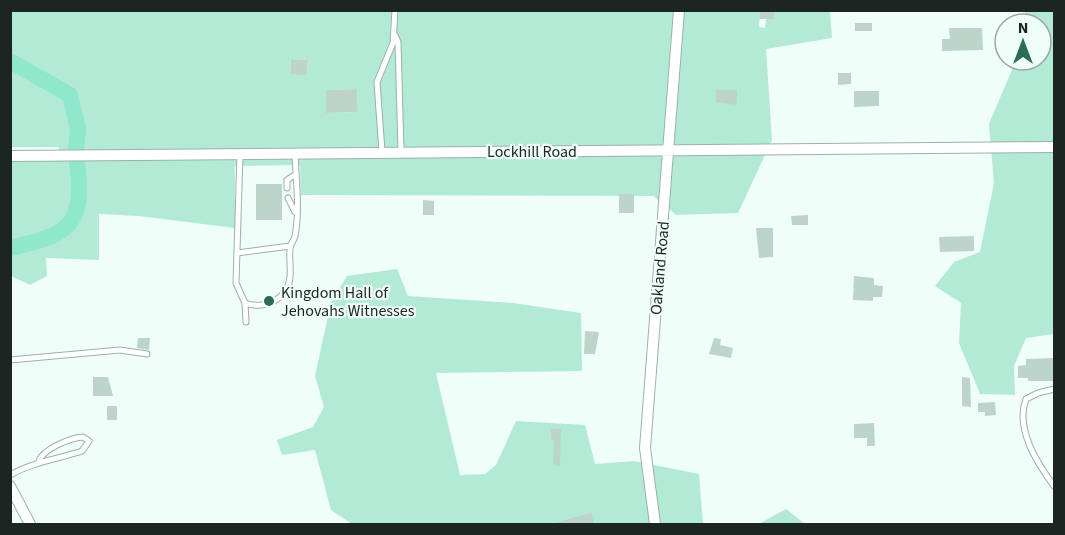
<svg xmlns="http://www.w3.org/2000/svg" width="1065" height="535" font-family="'Source Sans 3',sans-serif">
  <style>
    .green { fill: #b2ead6; fill-rule: evenodd }
    .lines { fill: none; stroke-linecap: round; stroke-linejoin: round }
    .river { stroke: #8fe8cb; stroke-width: 16 }
    .building { fill: #bdd4cb }
    .lane-casing { stroke: #9bb1a9; stroke-width: 7 }
    .street-casing { stroke: #9bb1a9; stroke-width: 12 }
    .lane { stroke: #fff; stroke-width: 5 }
    .street { stroke: #fff; stroke-width: 10 }
    .poi-dot { fill: #2c6b58; stroke: #f0fef9; stroke-width: 2 }
    .labels { text-anchor: middle; stroke-width: 4.5; stroke-linejoin: round; paint-order: stroke }
    .street-label { font-size: 16px; fill: #1c2522; stroke: #f0fef9 }
    .poi-label { font-size: 16px; fill: #1c2522; stroke: #f0fef9; text-anchor: start }
  </style>
  <rect width="100%" height="100%" fill="#f0fef9"/>
  <path class="green" d="M760,10L759,27L765,28L766,19H774V11H830L832,38L766,49L772,140L738,213L676,215L653,196L301,195L300,165L235,166V228L139,216L99,214V260L46,258L47,276L30,285L11,276V161L58,160L59,147H11V11ZM291,59L308,60L307,74L290,73ZM357,89L358,112L326,113V90Z
    M1025,11H1054V334L1026,338L1014,366L1015,395L980,394L959,343L961,303L935,286L954,262L980,252L994,183L989,124L1016,60H1041V24H1026Z
    M397,269L408,296L513,303L581,313L582,371L436,373L460,475L485,474L496,465L516,421L585,425L595,464L634,461L699,474L703,524H595L590,512L557,524H352L331,510L315,450L282,455L277,440L313,427L324,407L315,376L331,302L347,276Z
    M786,509L805,524H759Z"/>
  <g class="lines">
    <path class="river" d="M10,61L70,95L78,129L76,149
      M10,248C69,235 85,226 77,162"/>
  </g>
  <path class="building" d="M760,10H774V19H759Z
    M855,23H872V31H855Z
    M949,28H982L983,50L942,51V39H950Z
    M291,59L308,60L307,75L290,74Z
    M838,73H851V84L838,85Z
    M357,89L358,112L326,113V90Z
    M716,90H737V105L716,102Z
    M854,91H879V106L854,107Z
    M256,184H282V220H256Z
    M619,194H634V213H619Z
    M423,200L434,201V215H423Z
    M808,215V225H792L791,216Z
    M756,228H773V257L759,258Z
    M974,236V251L940,252L939,237Z
    M854,276L874,278V285L883,286L882,297H873V301L853,300Z
    M585,331L599,332L595,354H584Z
    M138,338H150L149,350L137,348Z
    M714,338L721,339L720,345L733,348L731,358L709,354Z
    M1054,358V381H1028V378H1018V366L1026,365V359Z
    M93,377H108L113,396H93Z
    M962,377L970,378L971,407L962,406Z
    M995,402L996,415L985,416V412H978V403Z
    M107,406H117V420H107Z
    M874,423L875,446H867V438H854V424Z
    M551,429H561L560,466L553,465L554,440H551Z
    M591,512L595,525H556V523Z"/>
  <g class="lines">
    <defs>
      <path id="lane" d="M395,35L398,42L401,152
        M382,152L377,82L393,43L395,10
        M240,154L236,283L245,303C265,310 288,299 290,277C291,268 289,258 290,249C290,244 294,241 295,236C300,210 296,180 295,153
        M287,188V180L296,174
        M288,198L295,212
        M237,253L290,246
        M245,303L246,322
        M10,360L120,350L147,354
        M1054,389L1038,393L1026,399C1015,429 1037,463 1054,486
        M10,475C33,462 58,459 82,451L89,441L83,437C70,438 43,449 39,461"/>
      <path id="street" d="M10,156L1054,147
        M10,486L30,524
        M655,524L645,448L679,10"/>
    </defs>
    <use href="#lane" class="lane-casing"/>
    <use href="#street" class="street-casing"/>
    <use href="#lane" class="lane"/>
    <use href="#street" class="street"/>
  </g>
  <circle class="poi-dot" cx="269" cy="301" r="6"/>
  <g class="labels">
    <g class="street-label">
      <text x="532" y="157">Lockhill Road</text>
      <text transform="translate(659 268) rotate(-85)" y="6">Oakland Road</text>
    </g>
    <g class="poi-label">
      <text x="281" y="298">Kingdom Hall of<tspan x="281" dy="18">Jehovahs Witnesses</tspan></text>
    </g>
  </g>
  <rect width="1065" height="535" fill="none" stroke="#1c2522" stroke-width="24"/>
  <g transform="translate(1023 42)"><circle r="28" fill="#f0fef9" stroke="#9ba7a3" stroke-width="1.5"/>
  <path d="M0-4.5L10 22L0 15L-10 22Z" fill="#2c6b58"/>
  <text y="-9" font-size="16" font-weight="bold" text-anchor="middle" fill="#1c2522">N</text>
  </g>
</svg>
